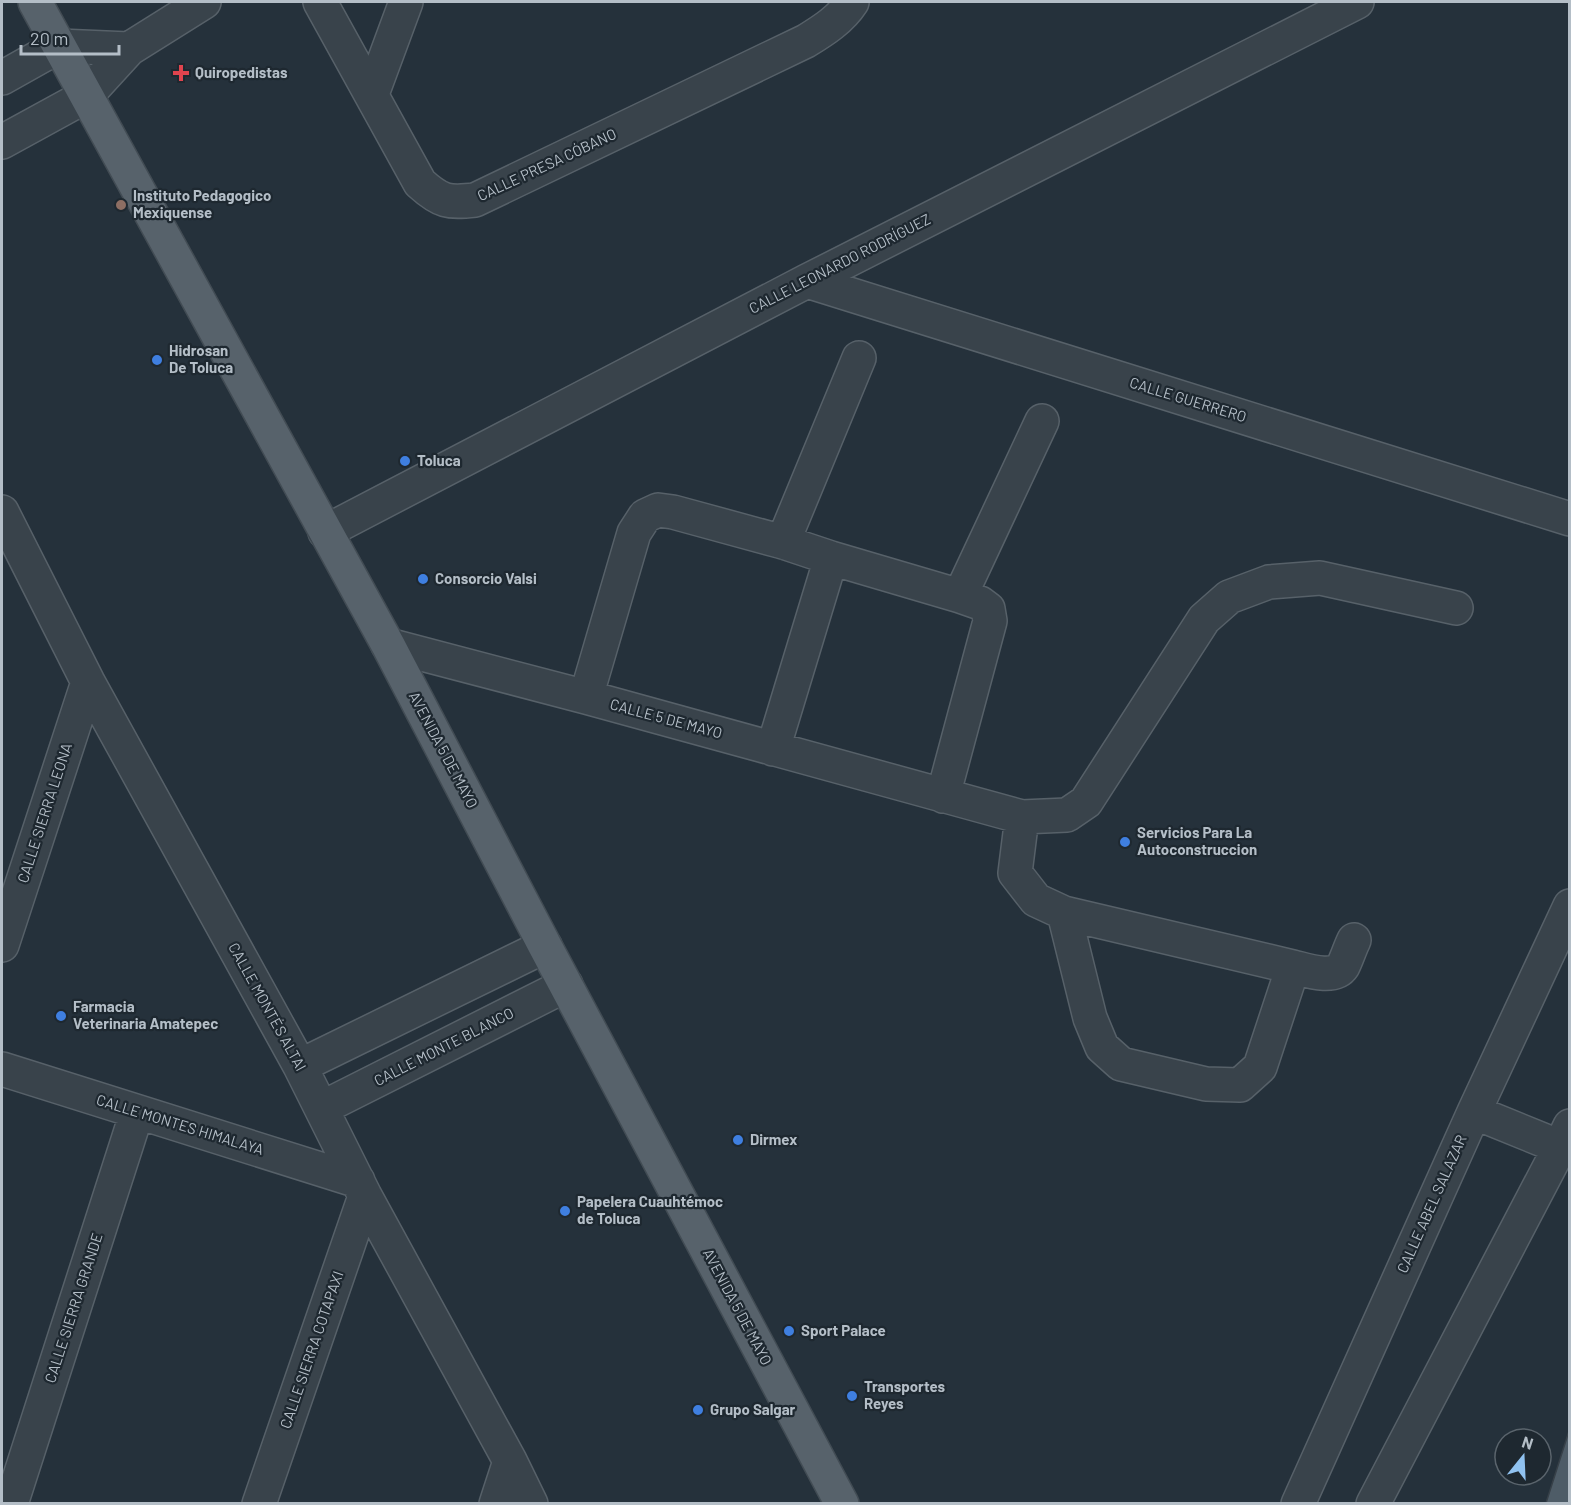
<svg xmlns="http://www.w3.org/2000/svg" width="1571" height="1505" font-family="Barlow,sans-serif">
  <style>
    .building { fill: #4e5c67; stroke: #374048; stroke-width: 1.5 }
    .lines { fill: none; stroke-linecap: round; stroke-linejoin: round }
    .minor-casing { stroke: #576169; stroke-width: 36 }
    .major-casing { stroke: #424c54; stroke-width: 36 }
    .minor { stroke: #39434b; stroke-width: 33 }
    .major { stroke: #57626b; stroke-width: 33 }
    .health-dot { fill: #e0444e; stroke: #1e2830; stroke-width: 2 }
    .education-dot { fill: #8d6e63; stroke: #1e2830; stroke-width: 2 }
    .shop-dot { fill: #3f7fe0; stroke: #1e2830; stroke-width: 2 }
    .labels { text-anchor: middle; stroke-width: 4.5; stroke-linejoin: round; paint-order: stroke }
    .poi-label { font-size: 15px; font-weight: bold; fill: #b4bec7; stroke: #1e2830; text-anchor: start }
    .street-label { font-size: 15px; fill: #b4bec7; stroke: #1e2830 }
  </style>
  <rect width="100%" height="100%" fill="#25313b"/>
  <path class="building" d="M1569,1431V1503H1546Z"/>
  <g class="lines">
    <defs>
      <path id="minor" d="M320,2L420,183C441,202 448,203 475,200L806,41C824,30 841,19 852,2
        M2,78L59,46L129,49
        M372,94L406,2
        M2,142L86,96L129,49L204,2
        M807,281L1570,519
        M2,512L88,682L300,1066L365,1196L510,1461L531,1504
        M325,532L807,281L1357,2
        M783,542L859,358
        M960,596L1042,421
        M388,645L586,697L1022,817L1067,815L1086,802L1204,619L1229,597L1269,582L1320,578L1456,608
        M586,697L634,533L645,516L658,510L673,512L783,542L831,558L960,596L980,603L988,609L990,621L943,796
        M773,749L831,558
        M1022,817L1015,873L1036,900L1064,913L1293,967C1306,970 1334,980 1343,966C1347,958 1350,948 1354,940
        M1064,913L1090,1018L1102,1047L1121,1064L1206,1084L1240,1085L1260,1067L1293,967
        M2,945L88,682
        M300,1066L545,946
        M2,1069L358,1181
        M322,1108L566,985
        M1474,1112L1560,1147
        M11,1504L137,1112
        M259,1504L365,1196
        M496,1504L510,1461
        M1298,1504L1474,1112L1570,906
        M1373,1504L1560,1147L1570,1126"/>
      <path id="major" d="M35,2L388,645L545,946L842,1504"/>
    </defs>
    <use href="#minor" class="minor-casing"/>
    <use href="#major" class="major-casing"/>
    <use href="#minor" class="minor"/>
    <use href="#major" class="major"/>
  </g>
  <path class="health-dot" d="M178 64h6v6h6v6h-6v6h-6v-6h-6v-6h6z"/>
  <circle class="education-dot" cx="121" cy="205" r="6"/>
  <g class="shop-dot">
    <circle cx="157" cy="360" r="6"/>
    <circle cx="405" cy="461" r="6"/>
    <circle cx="423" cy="579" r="6"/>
    <circle cx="1125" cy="842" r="6"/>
    <circle cx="61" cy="1016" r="6"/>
    <circle cx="738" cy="1140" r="6"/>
    <circle cx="565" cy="1211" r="6"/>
    <circle cx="789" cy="1331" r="6"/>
    <circle cx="852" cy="1396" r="6"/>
    <circle cx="698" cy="1410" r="6"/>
  </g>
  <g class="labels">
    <g class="poi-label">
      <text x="195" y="78">Quiropedistas</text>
      <text x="133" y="201">Instituto Pedagogico<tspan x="133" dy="17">Mexiquense</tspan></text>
      <text x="169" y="356">Hidrosan<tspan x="169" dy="17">De Toluca</tspan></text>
      <text x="417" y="466">Toluca</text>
      <text x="435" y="584">Consorcio Valsi</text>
      <text x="1137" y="838">Servicios Para La<tspan x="1137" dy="17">Autoconstruccion</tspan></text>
      <text x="73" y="1012">Farmacia<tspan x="73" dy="17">Veterinaria Amatepec</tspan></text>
      <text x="750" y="1145">Dirmex</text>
      <text x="577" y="1207">Papelera Cuauhtémoc<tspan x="577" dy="17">de Toluca</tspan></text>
      <text x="801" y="1336">Sport Palace</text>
      <text x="864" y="1392">Transportes<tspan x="864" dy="17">Reyes</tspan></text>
      <text x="710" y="1415">Grupo Salgar</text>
    </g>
    <g class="street-label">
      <text transform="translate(547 165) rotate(-25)" y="5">CALLE PRESA CÓBANO</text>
      <text transform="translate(840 264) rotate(-27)" y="5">CALLE LEONARDO RODRÍGUEZ</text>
      <text transform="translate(1188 400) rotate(17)" y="5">CALLE GUERRERO</text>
      <text transform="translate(666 719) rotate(15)" y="5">CALLE 5 DE MAYO</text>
      <text transform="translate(443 750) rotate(62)" y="5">AVENIDA 5 DE MAYO</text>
      <text transform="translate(45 813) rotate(-72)" y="5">CALLE SIERRA LEONA</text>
      <text transform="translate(267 1007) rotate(61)" y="5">CALLE MONTÉS ALTAI</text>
      <text transform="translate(444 1047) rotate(-27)" y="5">CALLE MONTE BLANCO</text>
      <text transform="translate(180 1125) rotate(17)" y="5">CALLE MONTES HIMALAYA</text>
      <text transform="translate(1432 1204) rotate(-66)" y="5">CALLE ABEL SALAZAR</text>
      <text transform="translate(737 1307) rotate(62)" y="5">AVENIDA 5 DE MAYO</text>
      <text transform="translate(74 1308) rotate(-72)" y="5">CALLE SIERRA GRANDE</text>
      <text transform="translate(312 1350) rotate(-71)" y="5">CALLE SIERRA COTAPAXI</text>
    </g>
  </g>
  <rect width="1571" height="1505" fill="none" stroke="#b4bec7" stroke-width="6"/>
  <g transform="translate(1523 1457) rotate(18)"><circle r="28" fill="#1e2830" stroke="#5a646c" stroke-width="1.5"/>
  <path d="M0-4.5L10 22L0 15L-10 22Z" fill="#90c2f0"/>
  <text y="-9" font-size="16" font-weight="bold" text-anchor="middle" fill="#b4bec7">N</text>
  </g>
  <path d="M21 45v9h98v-9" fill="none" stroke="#b4bec7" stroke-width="3"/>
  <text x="30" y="45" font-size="18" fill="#b4bec7" stroke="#1e2830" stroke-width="4.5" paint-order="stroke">20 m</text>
</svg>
